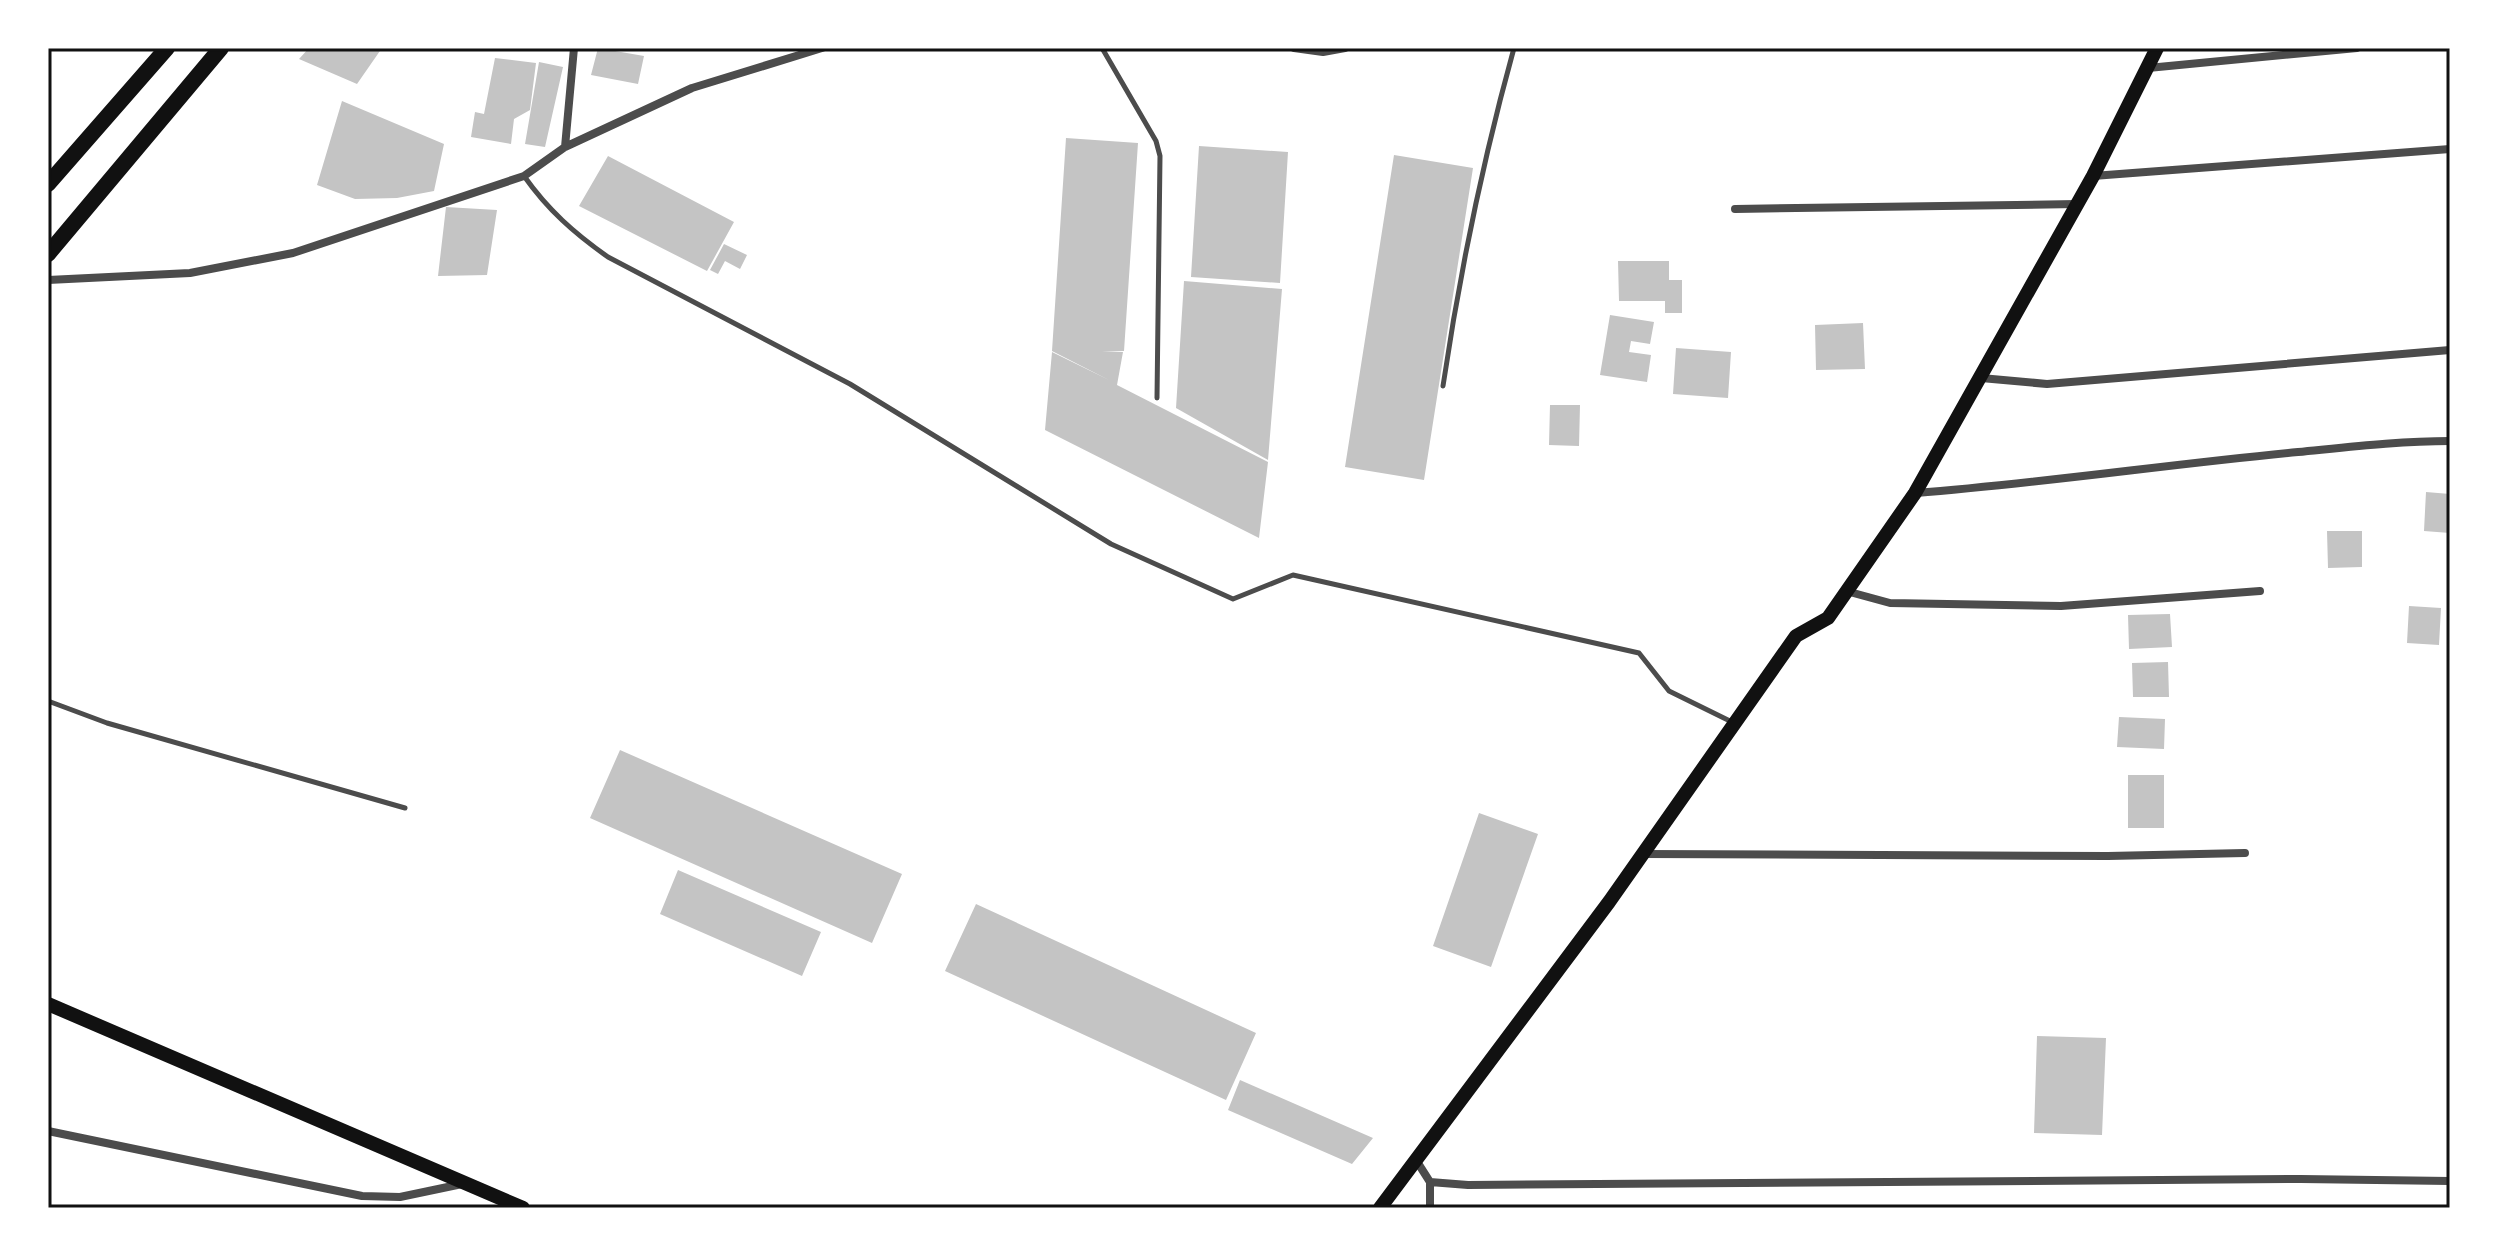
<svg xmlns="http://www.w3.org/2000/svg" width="2498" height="1256" font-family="'Roboto Condensed',sans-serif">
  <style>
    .building { fill: #c4c4c4 }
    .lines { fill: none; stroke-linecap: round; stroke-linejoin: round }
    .service { stroke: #4c4c4c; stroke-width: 5 }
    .minor { stroke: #4c4c4c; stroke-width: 8 }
    .secondary { stroke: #111; stroke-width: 14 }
    .trunk { stroke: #111; stroke-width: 16 }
    .neatline { fill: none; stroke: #111; stroke-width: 3 }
  </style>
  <rect width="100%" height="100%" fill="#fff"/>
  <path class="building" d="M309,48H382L357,84L299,59Z
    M598,48L644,56L638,84L591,75Z
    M495,58L536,63L530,110L514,119L511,144L471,137L475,112L484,114Z
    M539,62L563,67L545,147L525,144Z
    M342,101L444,144L434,191L397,198L355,199L317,185Z
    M1066,138L1138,143L1124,351H1102L1123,352L1117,385L1268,462L1259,538L1045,430L1052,352L1109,380L1052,351Z
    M1199,146L1288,152L1280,283L1191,277Z
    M1394,155L1473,168L1424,480L1345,467Z
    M608,156L734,222L707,271L579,206Z
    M446,207L497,210L487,275L438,276Z
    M724,244L747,255L740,269L725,261L718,274L710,270Z
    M1618,261H1669V280H1682V313H1665V301H1619Z
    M1184,281L1282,289L1268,460L1176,408Z
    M1610,315L1654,322L1650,344L1631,341L1629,352L1651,355L1647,382L1600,375Z
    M1863,323L1865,369L1816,370L1815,325Z
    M1676,348L1731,352L1728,398L1673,394Z
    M1550,405H1580L1579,446L1549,445Z
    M2426,492L2450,494V533L2424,531Z
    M2327,531H2362V567L2328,568Z
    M2409,606L2441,608L2439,645L2407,643Z
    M2170,614L2172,647L2129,649L2128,615Z
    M2168,662L2169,697H2133L2132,663Z
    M2119,717L2165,719L2164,749L2117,747Z
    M620,750L902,874L872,943L590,818Z
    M2128,775H2164V828H2128Z
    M1479,813L1538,834L1491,967L1433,946Z
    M678,870L821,932L802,976L660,914Z
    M976,904L1256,1033L1226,1100L945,971Z
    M2037,1036L2106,1038L2102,1135L2034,1133Z
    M1240,1080L1373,1138L1352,1164L1228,1110Z"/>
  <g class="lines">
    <path class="service" d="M1102,48L1156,141L1160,156L1157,398
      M524,176C548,210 574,233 608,257L850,384L1111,544L1233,599L1293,575L1639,653L1669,691L1734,723
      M1443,386C1460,271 1483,160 1514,48
      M48,701L107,723L405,808"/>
    <path class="minor" d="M1294,48L1323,52L1345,48
      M2148,68L2357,48
      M565,147L574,48
      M2093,176L2450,149
      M1735,209L2077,204
      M48,280L190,273L293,253L524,176L565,147L692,88L822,48
      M1981,378L2047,384L2450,350
      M1916,493C2044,483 2170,464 2298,452C2349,447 2399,441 2450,441
      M1846,591L1890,603L2061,606L2260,591
      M1643,854L2108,856L2245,853
      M48,1131L362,1196L400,1197L462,1184
      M1416,1160L1430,1182L1468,1185L2301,1179L2450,1181
      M1430,1208V1182"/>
    <path class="secondary" d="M48,1004L523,1208
      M1380,1208L1609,902L1796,636L1828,618L1915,493L2093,176L2157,48"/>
    <path class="trunk" d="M48,184L167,48
      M48,254L221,48"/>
  </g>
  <rect width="2498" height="1256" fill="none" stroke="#ffffff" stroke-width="100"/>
  <rect x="50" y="50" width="2398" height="1156" class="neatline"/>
</svg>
